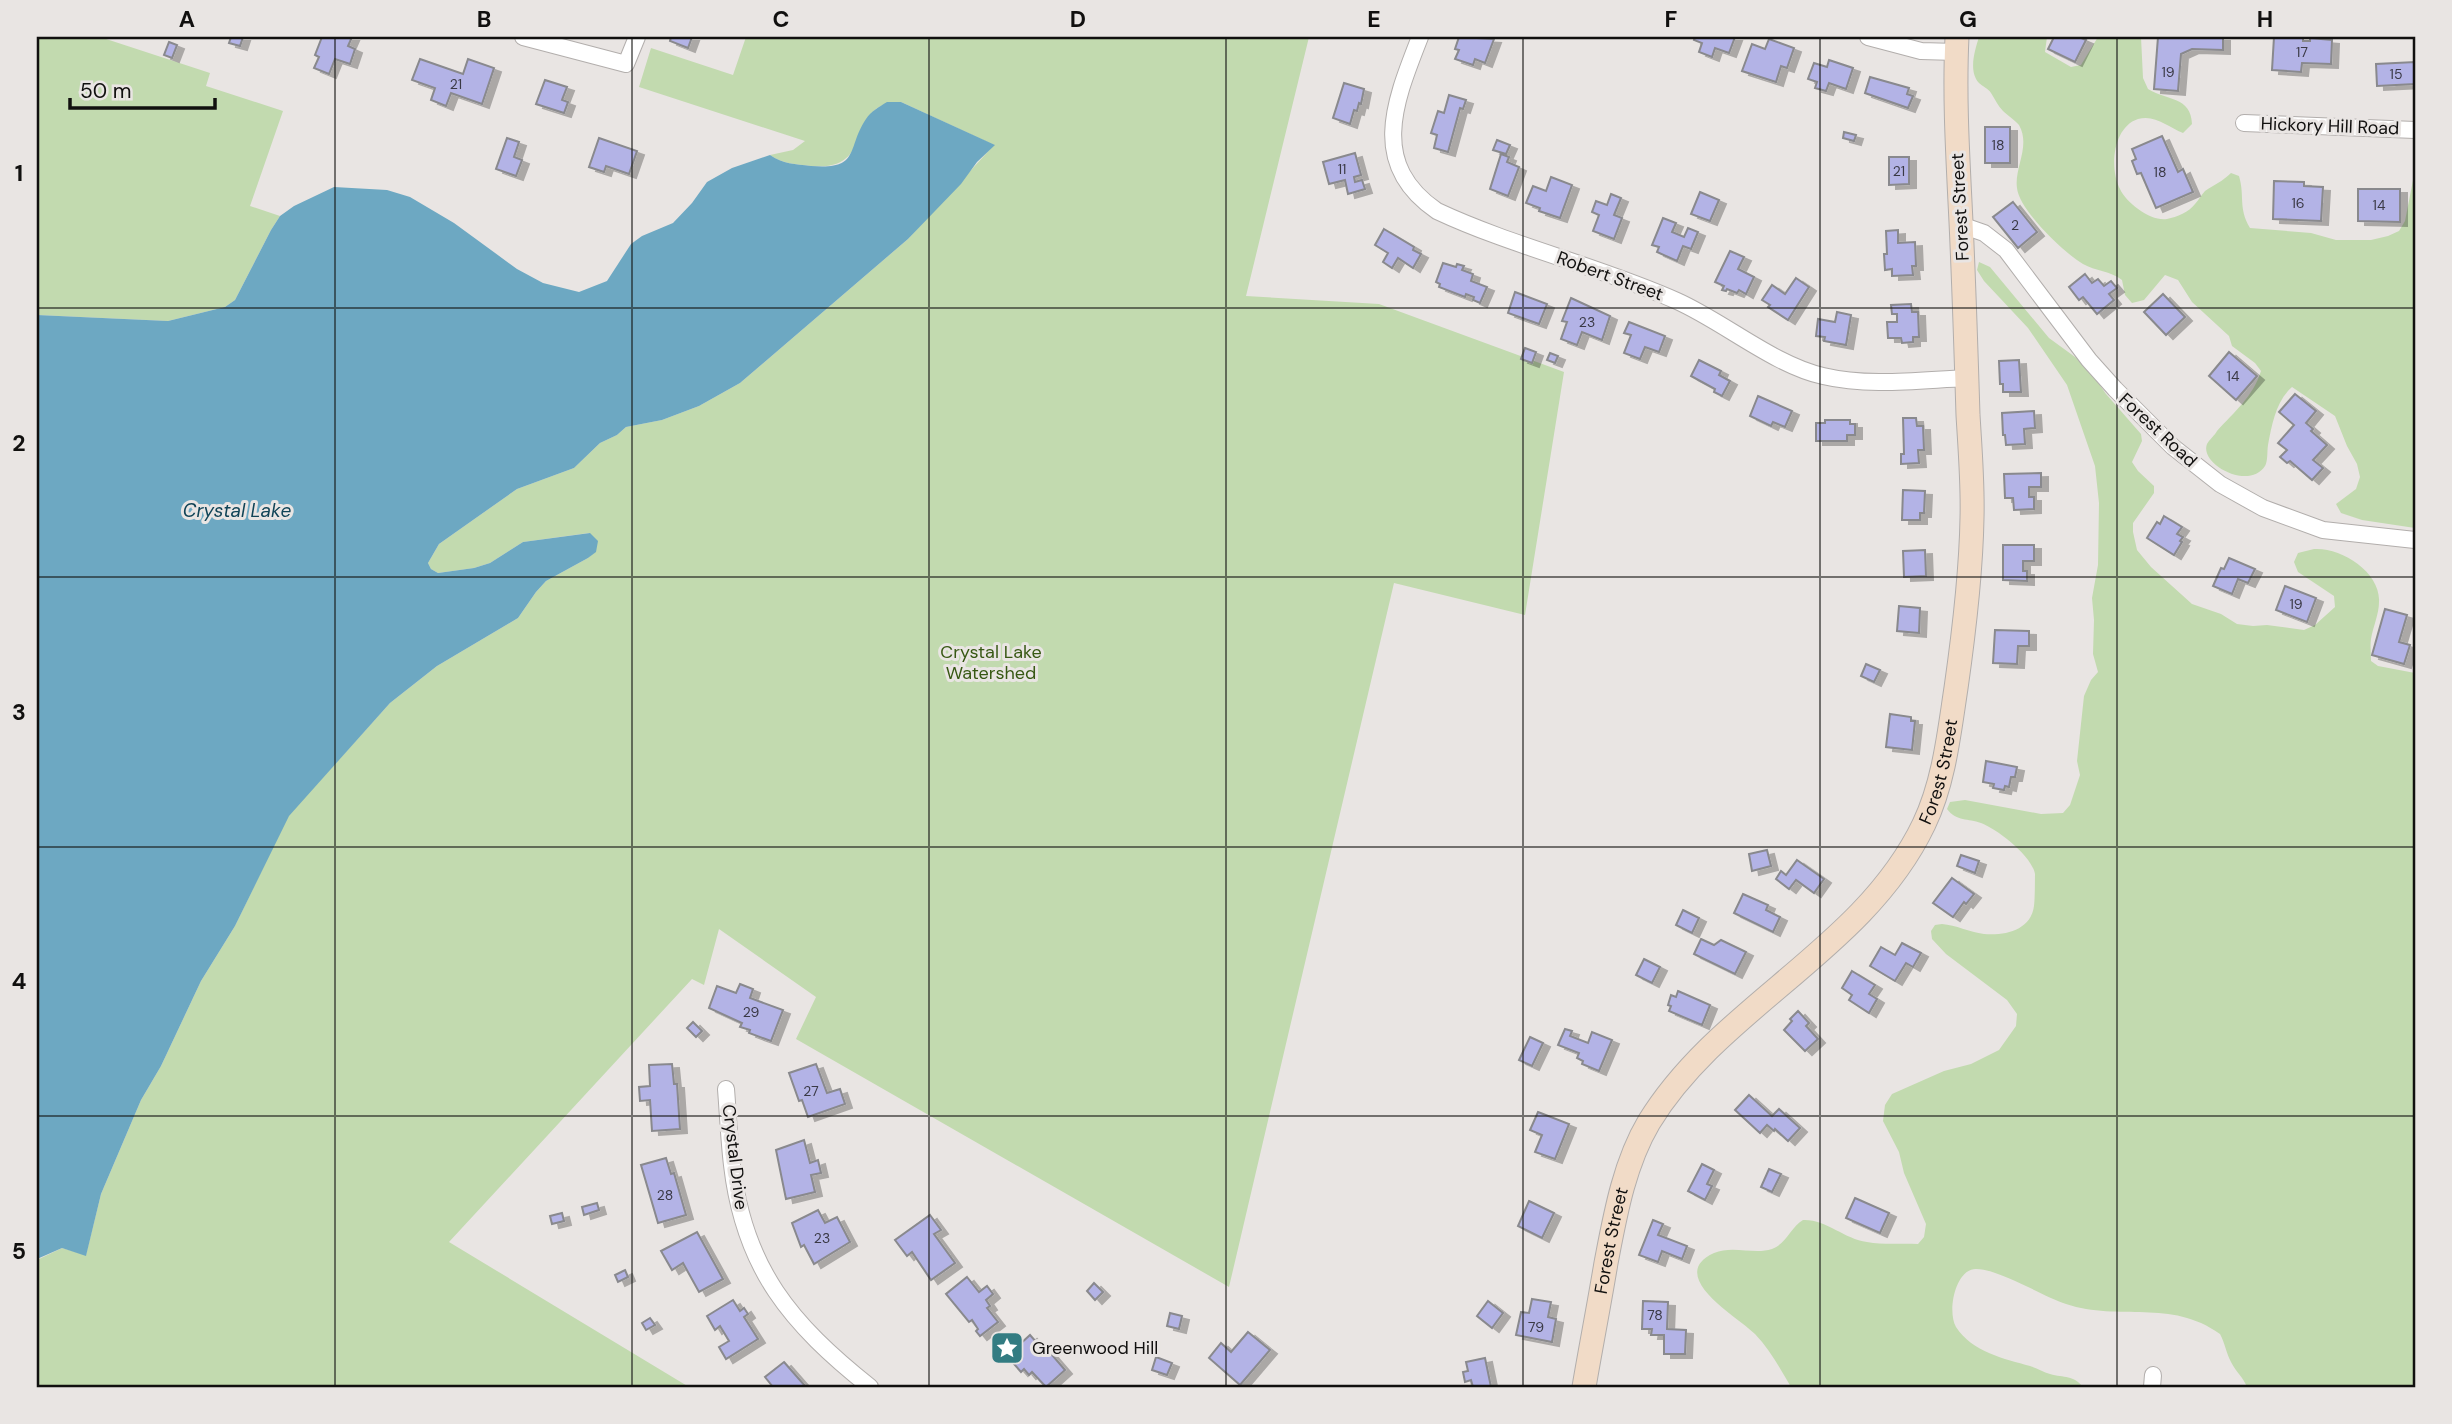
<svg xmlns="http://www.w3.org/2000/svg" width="2452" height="1424" font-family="'DM Sans',sans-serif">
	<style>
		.green { fill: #c2daaf }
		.water { fill: #6da8c2 }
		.building { fill: #b3b3e6; stroke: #89898d; stroke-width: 2; filter: url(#shadow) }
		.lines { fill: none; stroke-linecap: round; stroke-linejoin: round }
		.minor-casing { stroke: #b2aeac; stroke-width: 18 }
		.secondary-casing { stroke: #b2aeac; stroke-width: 25 }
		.minor { stroke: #fff; stroke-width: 16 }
		.secondary { stroke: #f1dbc7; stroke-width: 23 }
		.grid { fill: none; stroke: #11100f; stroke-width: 2; stroke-opacity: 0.55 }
		.labels { text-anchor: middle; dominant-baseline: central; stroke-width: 6; stroke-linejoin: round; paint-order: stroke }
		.number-label { font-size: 14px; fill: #3a3945 }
		.street-label { font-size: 18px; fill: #11100f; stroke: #e9e5e3 }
		.park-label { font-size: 18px; fill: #375813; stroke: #e9e5e3 }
		.poi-label { font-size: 18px; fill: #11100f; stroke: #e9e5e3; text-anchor: start }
		.water-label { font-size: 19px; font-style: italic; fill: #104457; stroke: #e9e5e3 }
		.neatline { fill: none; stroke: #11100f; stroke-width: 2.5 }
		.grid-label { font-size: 23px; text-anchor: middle; font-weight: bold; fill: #11100f }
	</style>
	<defs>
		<filter id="shadow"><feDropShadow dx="7" dy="4" stdDeviation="0" flood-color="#0004"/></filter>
	</defs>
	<rect width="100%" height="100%" fill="#e9e5e3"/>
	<g class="green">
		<path d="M37,37H100L210,73L206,86L283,111L250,206L280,216L271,230L235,300L225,307L168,321L37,315Z"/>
		<path d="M746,37H1309L1246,296L1379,304L1564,372L1525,615L1394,583L1229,1287L796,1039L816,997L719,929L704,985L692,979L449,1242L689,1387H37V1260L62,1248L86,1255L101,1194L141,1100L161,1066L201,981L235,926L288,816L390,703L437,666L518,618L536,592L546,581L588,558L596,551L589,533L523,542L490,563L474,568L438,573L431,569L428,563L439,544L517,489L574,468L600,443L617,435L626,427L662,420L699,406L740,383L908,239L994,145L901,102C841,103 880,172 811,166C795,164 783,164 770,155L793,150L805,141L639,87L651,48L733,75Z"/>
		<path d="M1979,37H2047L2045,52L2071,67L2081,65L2098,37H2141L2143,78L2148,89C2167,101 2191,96 2192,124L2183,133C2168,127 2155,114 2138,119C2113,127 2109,168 2120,189C2126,203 2152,222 2167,219C2177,217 2189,212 2195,204C2199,200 2201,195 2205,191C2214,185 2223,181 2231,173L2239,176C2245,196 2238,208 2250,228L2311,233L2336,240H2371L2388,236L2399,231L2405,221L2415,170V528L2362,520L2341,513L2336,504L2356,489L2360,477L2357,464L2347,446L2335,416L2292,387C2276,401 2272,424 2268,445C2267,451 2268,461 2265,466C2249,491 2199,464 2207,444C2209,440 2215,435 2217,431C2234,412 2253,397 2261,371L2255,363L2232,346L2229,336L2192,302L2178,280L2165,275L2144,300L2132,303L2125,295L2122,280C2111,271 2095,271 2083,264C2064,253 2019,210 2017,188C2014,168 2031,146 2019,125C2015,120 2008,116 2003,111C1998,106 1995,99 1991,93C1988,88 1983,87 1979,83C1968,71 1975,50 1979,37Z"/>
		<path d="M1979,262L1990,267L2049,338L2086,365L2106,394L2141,434L2142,441L2132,462L2138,471L2154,486V493L2133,523V532L2137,550L2151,567L2192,604L2221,614L2237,624L2253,626L2267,625L2304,630L2315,625L2335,607L2334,596L2298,572L2294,562L2298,553C2303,552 2309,550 2314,549C2341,547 2381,572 2379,602C2379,614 2373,627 2371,639C2370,646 2371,654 2371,661L2378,666L2415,673V1387H2247C2243,1377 2236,1372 2231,1362C2226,1353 2225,1343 2220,1334C2170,1298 2120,1322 2066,1304C2042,1296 1999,1269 1976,1269C1955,1269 1947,1312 1956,1327C1972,1352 2005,1359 2030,1366C2037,1368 2043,1372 2050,1374C2064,1378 2074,1375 2083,1387H1791C1780,1368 1770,1350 1755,1334C1740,1318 1664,1276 1714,1253C1733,1245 1754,1255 1772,1249C1786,1244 1791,1227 1803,1220C1826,1219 1844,1239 1867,1242C1883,1245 1901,1243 1918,1244L1924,1237L1926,1224L1904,1173L1899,1152L1883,1121L1885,1105L1892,1094L1944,1071L1971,1064L1999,1050L2016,1026L2017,1014L2007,1000L1946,954L1932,939L1931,931L1935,925L1942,924C1956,925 1969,932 1984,934C2005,936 2031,930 2034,906C2035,903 2035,876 2035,874C2032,856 1997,829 1981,823C1968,818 1957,822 1947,809L1950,802L1965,800L2041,814L2063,813L2070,805L2080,775L2077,761L2084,696L2091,680L2098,672L2093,654L2094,620L2092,598L2098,565L2099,503L2095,466L2067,385L2028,328L1984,281L1977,270Z"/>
	</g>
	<path class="water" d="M887,102H901L995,145L977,162L961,184L908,239L740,383L699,406L662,420L626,427L617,435L600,443L574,468L517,489L439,544L428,563L431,569L438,573L474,568L490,563L523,542L590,533L598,541L596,552L588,558L546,581L536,592L518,618L437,666L390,703L289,816L235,926L201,981L161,1066L141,1100L101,1194L86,1256L62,1248L37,1259V315L168,321L225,307L235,300L271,230L280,216L294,206L334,187L387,190L410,197L454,223L517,269L543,283L579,292L607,281L631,244L642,236L673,223L692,203L707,182L732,168L770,155C783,164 795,164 811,166C861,170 846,149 866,119C871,111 879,107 887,102Z"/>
	<g class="building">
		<path d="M231,37H243L240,46L229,43Z"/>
		<path d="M322,37H352L348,46L355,49L350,64L335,59L329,74L314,68L319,57L315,55Z"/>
		<path d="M671,37H692L688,48L670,41Z"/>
		<path d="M1459,37L1494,39L1485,63L1475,59L1473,65L1455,59L1459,50L1455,49Z"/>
		<path d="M1695,37H1735L1729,53L1715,48L1712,57L1699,52L1702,43L1694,40Z"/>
		<path d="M2054,37H2079L2086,40L2075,62L2048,49Z"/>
		<path d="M2158,37H2223V50L2192,49L2181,54L2178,91L2154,89Z"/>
		<path d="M2274,37H2303V41H2310V38L2332,40L2331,64L2302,63L2301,72L2272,70Z"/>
		<path d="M1769,39L1794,48L1787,68L1781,66L1776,82L1742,71L1752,44L1765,49Z"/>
		<path d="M169,42L177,45L172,58L164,55Z"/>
		<path d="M420,59L463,74L468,59L494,68L482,104L451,93L446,106L431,100L435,88L412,80Z"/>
		<path d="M1829,60L1853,68L1846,89L1829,83L1826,91L1815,88L1817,82L1808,79L1814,63L1827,67Z"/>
		<path d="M2415,62V84L2377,86L2376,64Z"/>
		<path d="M1870,77L1909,88L1907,94L1913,96L1908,108L1865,93Z"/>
		<path d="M545,80L567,87L562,100L568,102L564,113L536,104Z"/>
		<path d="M1344,83L1364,89L1361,104L1359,103L1357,111L1354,110L1350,124L1333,118Z"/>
		<path d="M1449,95L1466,100L1463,109L1460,108L1448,152L1434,148L1437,135L1431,133L1438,111L1444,113Z"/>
		<rect x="1985" y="127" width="25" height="36"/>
		<path d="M1844,132L1856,135L1854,141L1843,138Z"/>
		<path d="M2162,136L2178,172L2183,169L2193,192L2156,208L2141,173L2137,174L2132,161L2136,159L2132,149Z"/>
		<path d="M507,138L519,142L514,157L522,160L516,176L496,169Z"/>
		<path d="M599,138L637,151L629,174L606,166L604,172L589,167Z"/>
		<path d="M1497,140L1510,145L1506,154L1493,150Z"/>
		<path d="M1355,153L1361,175L1354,177L1355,182L1362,180L1365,189L1348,194L1345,180L1329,184L1323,162Z"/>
		<path d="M1501,154L1509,157L1507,162L1519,167L1508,196L1490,189Z"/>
		<path d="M1889,157H1909V184L1889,185Z"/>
		<path d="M1551,177L1572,185L1560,218L1539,211L1540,208L1526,203L1533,186L1546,191Z"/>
		<path d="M2274,181L2304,182V186L2323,187L2321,221L2273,219Z"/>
		<path d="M2358,189H2400V222L2358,221Z"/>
		<path d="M1700,192L1719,200L1710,221L1691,214Z"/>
		<path d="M1611,194L1621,198L1614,215L1622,218L1614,239L1593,231L1599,215L1592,212L1596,201L1607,205Z"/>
		<path d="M2013,202L2037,232L2018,248L1993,217Z"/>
		<path d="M1663,218L1676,223L1672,232L1684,237L1688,228L1698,232L1691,249L1683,246L1677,261L1657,252L1659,247L1652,245Z"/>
		<path d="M1384,229L1414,247L1413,250L1421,254L1413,268L1398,258L1392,268L1383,262L1388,253L1375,245Z"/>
		<path d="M1898,230V243L1915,242L1916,266H1912L1913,275L1892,276V269L1885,270L1884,254H1887L1886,231Z"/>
		<path d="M1730,251L1744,257L1738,269L1754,277L1746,294L1739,290L1737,293L1727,289L1726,291L1722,290L1724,286L1715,282Z"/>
		<path d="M1443,263L1456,267L1457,264L1464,266L1462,270L1473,274L1471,281L1487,287L1480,303L1473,300L1474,297L1466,294L1465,297L1439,287L1440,284L1436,282Z"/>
		<path d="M2085,274L2092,283L2098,279L2104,286L2111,281L2117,288L2109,294L2114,300L2097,314L2083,297L2079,300L2069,287Z"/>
		<path d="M1796,278L1809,287L1788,320L1768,307L1770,305L1762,300L1772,285L1785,294Z"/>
		<path d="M1515,292L1547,304L1539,324L1508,313Z"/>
		<path d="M2163,294L2185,317L2166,335L2144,312Z"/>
		<path d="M1571,298L1610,316L1602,340L1582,332L1577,345L1561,339L1567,322L1562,321Z"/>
		<path d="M1911,304L1912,312H1918L1919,337H1913V342L1902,343L1901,338H1888L1887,322H1897V314H1892L1891,305Z"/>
		<path d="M1837,312L1851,315L1846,345L1824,341L1825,337L1816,336L1818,319L1835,322Z"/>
		<path d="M1629,322L1665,336L1659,352L1645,347L1640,359L1624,353L1631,335L1624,333Z"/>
		<path d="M1525,348L1536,352L1532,363L1521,359Z"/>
		<path d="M2229,352L2257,376L2236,400L2209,376Z"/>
		<path d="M1550,353L1558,356L1555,363L1547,360Z"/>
		<path d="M1699,360L1721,371L1719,375L1730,381L1722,396L1714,392L1715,389L1691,376Z"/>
		<path d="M2019,360L2021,392H2003V384H2000L1999,361Z"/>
		<path d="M2295,394L2316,411L2306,423L2313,429L2311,431L2327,445L2313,460L2323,468L2312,480L2290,461L2287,463L2280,457L2287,450L2278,443L2294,425L2279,412Z"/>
		<path d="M1758,396L1792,411L1785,427L1773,422L1771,426L1750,416Z"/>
		<path d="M2034,411L2035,428L2024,429L2025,444L2006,445L2005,435H2003L2002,413Z"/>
		<path d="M1903,418H1916L1917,426H1923L1924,450H1918L1919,463L1901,464V454H1904Z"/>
		<path d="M1825,420H1850V424H1855V435H1847V441H1816V423H1825Z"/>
		<path d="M2041,473V487H2029V497H2034V509L2014,510L2013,498H2005L2004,474Z"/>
		<path d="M1903,490L1925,491L1924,513H1920V520H1902Z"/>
		<path d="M2164,516L2182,527L2177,534L2183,537L2180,541L2182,542L2174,555L2147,538L2157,522L2160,524Z"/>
		<path d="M2003,545H2034V561H2023V571H2027V581L2003,580Z"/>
		<path d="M1925,550L1926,576L1904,577L1903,551Z"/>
		<path d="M2229,558L2255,569L2248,583L2238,579L2232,594L2213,586L2221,568L2224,569Z"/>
		<path d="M2285,586L2316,598L2307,622L2276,610Z"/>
		<path d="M1899,606L1920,608L1919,633L1897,631Z"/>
		<path d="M2385,609L2407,615L2399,642L2410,645L2404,664L2372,655Z"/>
		<path d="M1995,630L2029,631V646H2018L2017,664L1993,663Z"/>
		<path d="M1866,664L1880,670L1874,682L1861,676Z"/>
		<path d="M1890,714L1911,717V721H1915L1912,750L1886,747Z"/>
		<path d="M1986,761L2017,767L2015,777H2011L2009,787L2005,786L2004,790L1993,788L1994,784L1983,782Z"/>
		<path d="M1767,850L1771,866L1752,871L1749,854Z"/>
		<path d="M1961,855L1979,861L1975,873L1957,866Z"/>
		<path d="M1797,860L1824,879L1814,893L1796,880L1789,889L1776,879L1781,871L1786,875Z"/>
		<path d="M1952,878L1974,894L1966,904L1964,902L1953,917L1933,903Z"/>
		<path d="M1743,894L1768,905L1766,910L1780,917L1773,932L1734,913Z"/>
		<path d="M1683,910L1699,918L1692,933L1676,925Z"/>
		<path d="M1701,939L1714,945L1721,940L1746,952L1735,974L1694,954Z"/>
		<path d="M1902,943L1921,953L1913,967L1906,963L1895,981L1870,966L1881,947L1895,955Z"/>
		<path d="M1644,959L1660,967L1652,983L1636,975Z"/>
		<path d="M1852,971L1875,985L1869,994L1877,999L1869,1013L1849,1000L1852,995L1842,988Z"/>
		<path d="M740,984L753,989L750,998L783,1010L771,1041L749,1033L750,1030L740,1027L742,1023L709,1008L717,986L736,993Z"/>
		<path d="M1678,991L1710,1005L1702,1025L1669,1011L1671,1006L1668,1005L1671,995L1676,997Z"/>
		<path d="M1798,1011L1809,1023L1806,1026L1818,1039L1805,1051L1784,1030L1792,1021L1790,1019Z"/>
		<path d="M693,1022L702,1031L696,1037L687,1028Z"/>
		<path d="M1565,1029L1572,1031L1570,1036L1588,1043L1592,1032L1612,1040L1599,1071L1582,1064L1583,1061L1577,1058L1579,1053L1558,1045Z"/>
		<path d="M1530,1037L1543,1043L1532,1066L1519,1060Z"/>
		<path d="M672,1064L674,1084H677L680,1129L652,1131L650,1100L640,1101L639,1087L650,1086L649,1065Z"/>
		<path d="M816,1064L827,1093L840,1089L845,1104L808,1117L802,1100L799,1101L789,1073Z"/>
		<path d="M1749,1095L1772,1116L1779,1109L1800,1128L1788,1141L1775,1129L1774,1131L1767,1125L1760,1133L1735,1110Z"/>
		<path d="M1538,1112L1569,1124L1555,1159L1535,1152L1542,1135L1530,1130Z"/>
		<path d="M804,1140L810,1163L818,1160L821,1173L811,1175L815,1192L786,1199L776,1150Z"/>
		<path d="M666,1158L671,1174L674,1173L686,1215L658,1223L641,1165Z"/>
		<path d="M1702,1164L1714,1170L1707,1184L1712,1186L1705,1200L1688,1191Z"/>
		<path d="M1769,1169L1781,1174L1772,1192L1761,1187Z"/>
		<path d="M1855,1198L1889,1213L1880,1233L1846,1218Z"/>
		<path d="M1529,1201L1554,1213L1542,1238L1518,1226Z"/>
		<path d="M597,1203L599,1210L584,1215L582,1207Z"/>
		<path d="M818,1210L825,1223L837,1217L850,1242L814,1264L804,1245L801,1247L792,1223Z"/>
		<path d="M562,1213L564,1221L552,1224L550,1216Z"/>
		<path d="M930,1215L941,1230L934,1234L955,1263L931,1280L912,1252L907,1256L895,1240Z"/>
		<path d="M1653,1220L1663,1224L1658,1235L1687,1246L1682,1259L1662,1251L1658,1262L1639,1255Z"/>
		<path d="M697,1232L723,1279L699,1292L683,1263L672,1270L661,1251Z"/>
		<path d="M625,1270L628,1277L618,1282L615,1275Z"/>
		<path d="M967,1277L979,1292L987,1286L993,1294L986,1300L990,1306L987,1308L998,1322L980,1336L976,1331L978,1329L972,1320L969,1322L946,1294Z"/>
		<path d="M1094,1283L1103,1292L1095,1300L1087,1291Z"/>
		<path d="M1532,1299L1551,1302L1548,1317L1556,1319L1552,1342L1516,1335L1521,1312L1529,1313Z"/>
		<path d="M733,1300L740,1311L744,1308L748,1314L744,1317L758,1339L726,1359L719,1347L729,1341L720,1326L715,1330L707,1316Z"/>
		<path d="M1488,1301L1503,1313L1492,1328L1477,1316Z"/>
		<path d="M1643,1301L1668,1302L1667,1329L1686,1330L1685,1354H1664V1335H1651L1652,1329H1642Z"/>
		<path d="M1170,1313L1182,1316L1179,1329L1167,1326Z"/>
		<path d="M650,1318L655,1325L646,1330L642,1323Z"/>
		<path d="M1248,1332L1270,1350L1240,1385L1209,1358L1221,1343L1231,1352Z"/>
		<path d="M1030,1335L1044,1351L1047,1349L1065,1370L1046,1387L1032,1372L1029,1375L1024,1369L1021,1372L1007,1356Z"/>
		<path d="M1156,1357L1172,1363L1167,1375L1152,1370Z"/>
		<path d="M1485,1358L1491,1387H1473L1471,1380L1465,1382L1463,1372L1468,1371L1466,1362Z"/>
		<path d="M784,1362L806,1387H773L765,1377Z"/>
	</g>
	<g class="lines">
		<defs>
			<g id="minor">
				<path d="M523,37L626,64L637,37"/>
				<path d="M1420,37C1395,101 1368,164 1437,211C1514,247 1599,266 1677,301C1724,322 1774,365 1823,376C1869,387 1920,380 1967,378"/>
				<path d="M1868,37L1921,51L1956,52"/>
				<path d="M2244,123L2415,130"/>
				<path d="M1961,225L1984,233L2006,250L2089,360L2115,389L2173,447L2220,484L2263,508L2323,530L2415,540"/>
				<path d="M726,1089C728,1114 729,1140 732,1165C744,1269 791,1324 870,1387"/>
				<path d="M2152,1387L2153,1375"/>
			</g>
			<g id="secondary">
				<path id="s1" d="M1584,1387C1591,1346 1599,1305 1606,1263C1615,1216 1624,1164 1649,1122C1720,1006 1864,950 1924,824C1944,782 1949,734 1956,688C1964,632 1971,575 1972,518C1973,484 1970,449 1968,415C1966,350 1964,286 1961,222C1958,160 1954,98 1957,37"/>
			</g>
		</defs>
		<use href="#minor" class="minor-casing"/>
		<use href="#secondary" class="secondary-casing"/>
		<use href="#minor" class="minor"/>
		<use href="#secondary" class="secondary"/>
	</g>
	<path class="grid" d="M335,37V1387M632,37V1387M929,37V1387M1226,37V1387M1523,37V1387M1820,37V1387M2117,37V1387M37,308H2415M37,577H2415M37,847H2415M37,1116H2415"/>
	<defs>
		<symbol id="sight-square" viewBox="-11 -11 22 22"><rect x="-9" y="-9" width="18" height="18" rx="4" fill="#337c82" stroke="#e9e5e3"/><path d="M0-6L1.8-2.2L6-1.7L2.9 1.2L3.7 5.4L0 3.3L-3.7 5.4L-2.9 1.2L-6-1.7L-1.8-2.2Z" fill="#fff"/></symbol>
	</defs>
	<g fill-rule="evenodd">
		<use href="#sight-square" x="988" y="1329" width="38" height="38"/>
	</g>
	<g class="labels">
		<g class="number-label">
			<text x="2302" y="52">17</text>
			<text x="2168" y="72">19</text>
			<text x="2396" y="74">15</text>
			<text x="456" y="84">21</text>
			<text x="1998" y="145">18</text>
			<text x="1342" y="169">11</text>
			<text x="1899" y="171">21</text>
			<text x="2160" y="172">18</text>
			<text x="2298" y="203">16</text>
			<text x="2379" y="205">14</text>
			<text x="2015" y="225">2</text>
			<text x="1587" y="322">23</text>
			<text x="2233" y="376">14</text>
			<text x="2296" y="604">19</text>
			<text x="751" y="1012">29</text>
			<text x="811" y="1091">27</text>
			<text x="665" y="1195">28</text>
			<text x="822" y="1238">23</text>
			<text x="1655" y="1315">78</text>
			<text x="1536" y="1327">79</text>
		</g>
		<g class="street-label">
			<text transform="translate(2330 126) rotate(2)">Hickory Hill Road</text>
			<text transform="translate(1960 207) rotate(-93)">Forest Street</text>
			<text transform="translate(1610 276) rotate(20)">Robert Street</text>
			<text transform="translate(2158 430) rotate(43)">Forest Road</text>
			<text stroke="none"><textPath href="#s1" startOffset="737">Forest Street</textPath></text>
			<text transform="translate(735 1157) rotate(83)">Crystal Drive</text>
			<text stroke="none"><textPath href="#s1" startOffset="149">Forest Street</textPath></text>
		</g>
		<g class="park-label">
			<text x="991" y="652">Crystal Lake<tspan x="991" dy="21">Watershed</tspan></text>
		</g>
		<g class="poi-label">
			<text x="1032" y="1348">Greenwood Hill</text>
		</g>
		<g class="water-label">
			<text x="237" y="510">Crystal Lake</text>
		</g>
	</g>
	<rect width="2452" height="1424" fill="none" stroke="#e9e5e3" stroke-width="77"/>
	<path d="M70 98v10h145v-10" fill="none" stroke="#11100f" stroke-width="3.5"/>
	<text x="80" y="98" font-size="21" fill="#11100f" stroke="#e9e5e3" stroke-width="5" paint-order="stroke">50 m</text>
	<rect x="38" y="38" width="2376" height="1348" class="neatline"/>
	<g class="grid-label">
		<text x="187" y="27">A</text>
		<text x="484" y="27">B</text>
		<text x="781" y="27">C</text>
		<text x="1078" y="27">D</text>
		<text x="1374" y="27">E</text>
		<text x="1671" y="27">F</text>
		<text x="1968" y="27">G</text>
		<text x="2265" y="27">H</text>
		<text x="19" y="181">1</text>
		<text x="19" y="451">2</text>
		<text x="19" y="720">3</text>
		<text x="19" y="989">4</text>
		<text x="19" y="1259">5</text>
	</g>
</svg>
